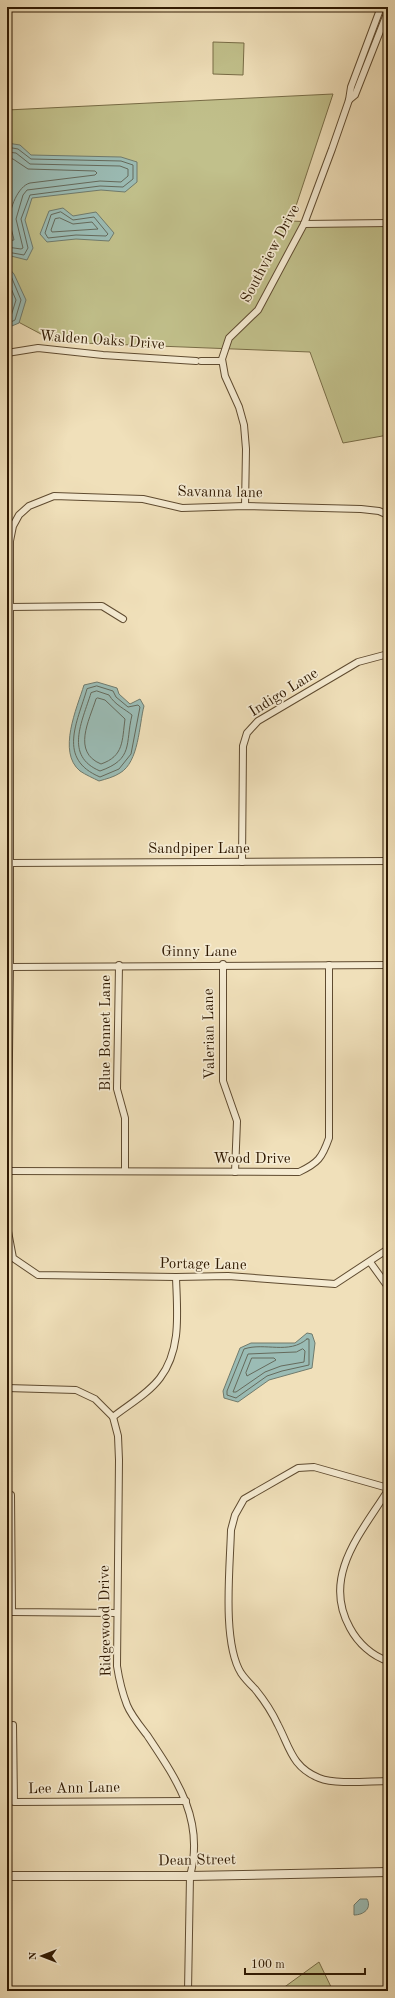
<svg xmlns="http://www.w3.org/2000/svg" width="395" height="1998" font-family="'Old Standard TT',serif">
	<style>
		.green { fill: #c1c08b; stroke: #786c46 }
		.water { fill: #9bbcb5; stroke: #707b6d }
		.lines { fill: none; stroke-linecap: round; stroke-linejoin: round }
		.shore { stroke: #656a5c; stroke-width: 1 }
		.minor-casing { stroke: #5f4b30; stroke-width: 8 }
		.tertiary-casing { stroke: #5f4b30; stroke-width: 10 }
		.minor { stroke: #f5ebd2; stroke-width: 6 }
		.tertiary { stroke: #f5ebd2; stroke-width: 8 }
		.labels { text-anchor: middle; dominant-baseline: central; stroke-width: 3.5; stroke-linejoin: round; paint-order: stroke }
		.street-label { font-size: 15px; fill: #2f1902; stroke: #f5ebd2 }
	</style>
	<rect width="100%" height="100%" fill="#f0e0ba"/>
	<filter id="stains"><feTurbulence type="fractalNoise" baseFrequency=".005" numOctaves="4"/><feColorMatrix values="0 0 0 0 .2 0 0 0 0 .09 0 0 0 0 .02 0 0 0 .5 -.17"/></filter>
	<radialGradient id="worn" r=".72"><stop offset=".6" stop-color="#630" stop-opacity="0"/><stop offset="1" stop-color="#630" stop-opacity=".3"/></radialGradient>
	<g class="green">
		<path d="M213,42L244,43L243,75L213,74Z"/>
		<path d="M333,94L291,221L388,225V435L343,443L310,352L56,342L7,316V110Z"/>
		<path d="M319,1962L333,1991H279Z"/>
	</g>
	<g class="water">
		<path d="M7,143L20,145L31,155L121,157L137,162V182L125,192L101,190L32,198L25,220L33,248L27,260L7,255Z"/>
		<path d="M63,208L73,216L96,212L114,233L109,241L76,239L47,242L40,234L49,211Z"/>
		<path d="M7,266L14,274L26,300L19,323L7,328Z"/>
		<path d="M97,682L117,688L119,694L130,704L140,699L144,706C139,725 139,762 120,773C114,777 106,779 99,781C93,778 86,775 80,771C57,752 77,708 84,685Z"/>
		<path d="M307,1333L312,1334L315,1343L312,1368L269,1380L238,1402L224,1398L223,1391L240,1348L251,1343H295Z"/>
		<path d="M360,1899H367C372,1908 364,1915 354,1915V1905Z"/>
	</g>
	<g class="lines">
		<g class="shore">
			<path d="M7,147L18,149L31,159L121,161L133,165V179L123,187L100,186L30,195L21,219L28,248L24,255L7,252"/>
			<path d="M7,152L16,153L30,164L120,166L128,169V176L121,182L100,181L27,190L23,195L16,219L23,248L21,249L7,247"/>
			<path d="M7,158L13,159L28,169L95,171L97,173L95,175L30,183C18,186 9,209 10,221C10,227 13,234 14,240L7,241"/>
			<path d="M61,212L73,220L94,217L108,234L106,236L76,235L48,238L45,233L51,215Z"/>
			<path d="M60,218L73,224L92,222L98,229L52,232L51,230L55,219Z"/>
			<path d="M7,272L11,276L21,300L15,320L7,324"/>
			<path d="M7,279L16,300L11,316L7,318"/>
			<path d="M97,686L113,691L116,697L128,707L138,705L140,707L131,754L119,769L100,777C57,759 77,723 87,689Z"/>
			<path d="M97,691L109,695C115,705 125,709 132,715C125,744 134,759 100,771C64,756 82,722 91,693Z"/>
			<path d="M98,698L105,700L125,719C122,741 124,756 101,764C72,752 89,721 96,699Z"/>
			<path d="M307,1339H309V1365L282,1371L267,1376L236,1398L227,1395V1391L244,1349C265,1342 289,1355 307,1339Z"/>
			<path d="M303,1349L305,1351L304,1362L281,1366L265,1372L236,1392H233L248,1354L296,1352Z"/>
			<path d="M252,1358H274L276,1360L247,1376L246,1373Z"/>
		</g>
		<defs>
			<g id="minor">
				<path d="M349,100L355,95L388,11"/>
				<path d="M304,224L388,223"/>
				<path d="M7,353L38,348L103,355L196,361"/>
				<path d="M201,361H222"/>
				<path d="M245,506L246,449L244,425L239,407L225,376L222,359L229,338L258,310L304,224L332,149L349,100L351,87L381,7"/>
				<path d="M388,515L379,511L361,509L245,506L182,508L143,499L54,496L29,506L19,515L13,526L10,541V967L7,1226L13,1258L38,1275L176,1277L228,1276L335,1284L388,1249"/>
				<path d="M10,607L102,606L123,619"/>
				<path d="M242,862L243,746L247,733L258,721L358,662L388,654"/>
				<path d="M9,863L388,861"/>
				<path d="M223,964V1081L237,1121L235,1172"/>
				<path d="M119,965L117,1089L125,1118V1171"/>
				<path d="M10,967L388,965"/>
				<path d="M8,1171L299,1172C318,1163 322,1158 329,1138V965"/>
				<path d="M370,1262L388,1287"/>
				<path d="M7,1388L76,1390L95,1399L113,1417L118,1436L119,1460L117,1666C119,1679 122,1692 127,1705C131,1715 140,1726 147,1735C177,1780 205,1820 190,1876L188,1991"/>
				<path d="M113,1417C128,1405 148,1394 160,1378C182,1349 177,1311 176,1277"/>
				<path d="M388,1488L314,1467L298,1468L244,1499L235,1515L231,1530C230,1568 222,1642 241,1673C245,1679 250,1684 255,1689C264,1700 272,1712 278,1725C290,1748 292,1767 319,1778C336,1785 369,1781 388,1781"/>
				<path d="M388,1490C362,1532 321,1576 350,1628C358,1643 372,1656 388,1661"/>
				<path d="M11,1495L12,1612L117,1613"/>
				<path d="M13,1725L14,1802L186,1801"/>
			</g>
			<path id="tertiary" d="M7,1876H190L388,1872"/>
		</defs>
		<use href="#minor" class="minor-casing"/>
		<use href="#tertiary" class="tertiary-casing"/>
		<use href="#minor" class="minor"/>
		<use href="#tertiary" class="tertiary"/>
	</g>
	<g class="labels">
		<g class="street-label">
			<text transform="translate(271 254) rotate(-62)">Southview Drive</text>
			<text transform="translate(102 341) rotate(4)">Walden Oaks Drive</text>
			<text transform="translate(220 493) rotate(1)">Savanna lane</text>
			<text transform="translate(284 693) rotate(-32)">Indigo Lane</text>
			<text x="199" y="849">Sandpiper Lane</text>
			<text x="199" y="952">Ginny Lane</text>
			<text transform="translate(106 1033) rotate(-90)">Blue Bonnet Lane</text>
			<text transform="translate(210 1034) rotate(-91)">Valerian Lane</text>
			<text x="252" y="1159">Wood Drive</text>
			<text transform="translate(203 1265) rotate(1)">Portage Lane</text>
			<text transform="translate(106 1621) rotate(-91)">Ridgewood Drive</text>
			<text transform="translate(74 1789) rotate(-1)">Lee Ann Lane</text>
			<text transform="translate(197 1861) rotate(-1)">Dean Street</text>
		</g>
	</g>
	<rect width="395" height="1998" fill="none" stroke="#f0e0ba" stroke-width="24"/>
	<rect x="8" y="8" width="379" height="1982" fill="none" stroke="#2f1902" stroke-width="2"/>
	<rect x="12" y="12" width="371" height="1974" fill="none" stroke="#2f1902"/>
	<g transform="translate(42 1956) rotate(270)" stroke="#f5ebd2" stroke-width="3" paint-order="stroke">
	<path d="M0-3L7 15L0 10L-7 15Z" fill="#2f1902"/>
	<text y="-6" font-size="11" font-weight="bold" text-anchor="middle" fill="#2f1902">N</text>
	</g>
	<path d="M245 1968v6h120v-6" fill="none" stroke="#2f1902" stroke-width="2"/>
	<text x="251" y="1968" font-size="12" fill="#2f1902" stroke="#f5ebd2" stroke-width="3" paint-order="stroke">100 m</text>
	<rect width="100%" height="100%" filter="url(#stains)"/>
	<rect width="100%" height="100%" fill="url(#worn)"/>
</svg>
